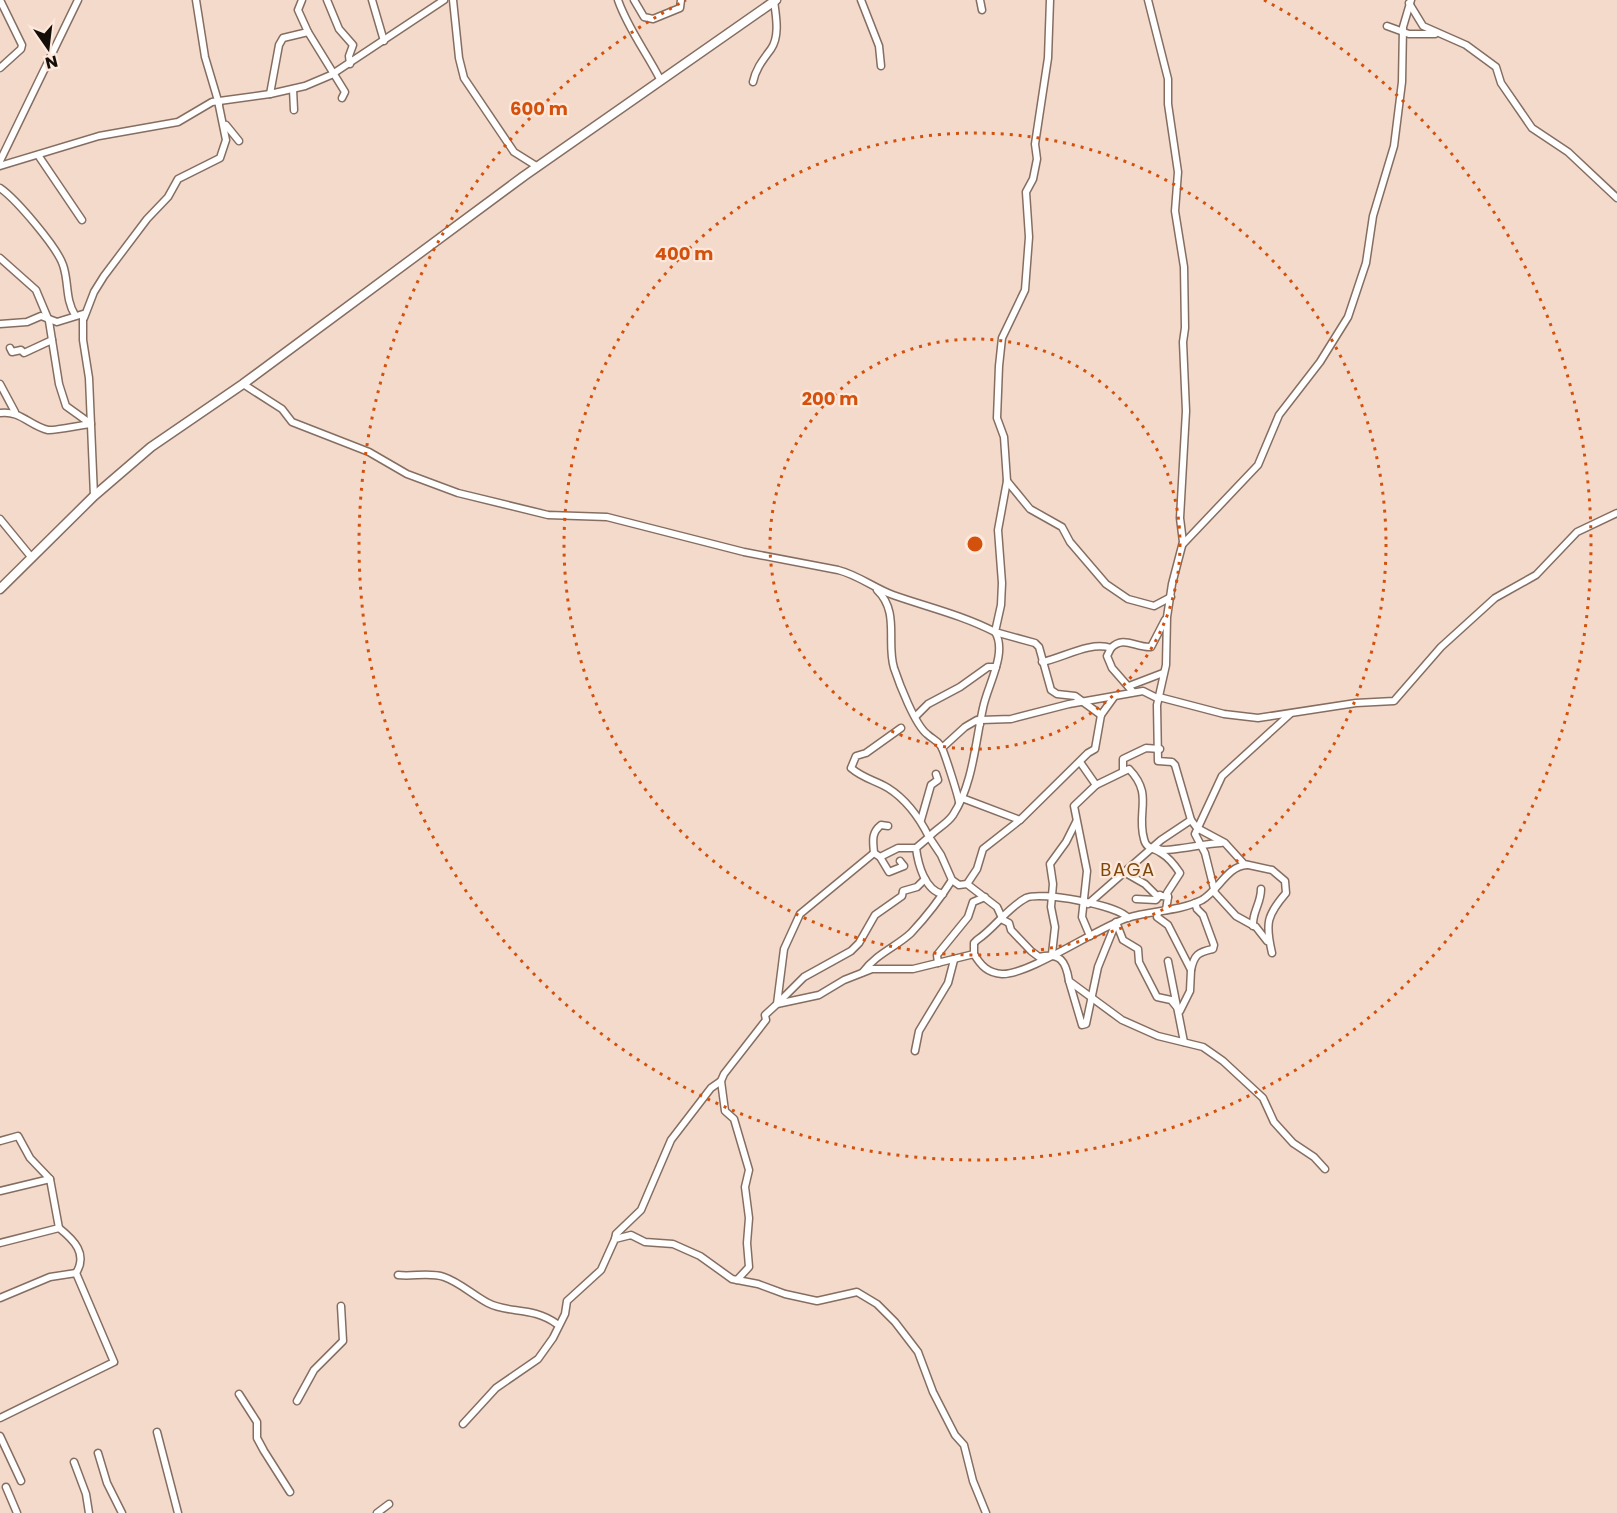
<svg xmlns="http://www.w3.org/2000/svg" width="1617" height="1513" font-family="Poppins,sans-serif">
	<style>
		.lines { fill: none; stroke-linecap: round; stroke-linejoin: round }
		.minor-casing { stroke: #856e61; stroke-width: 9 }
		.tertiary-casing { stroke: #856e61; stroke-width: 11 }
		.minor { stroke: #fff; stroke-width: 6 }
		.tertiary { stroke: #fff; stroke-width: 8 }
		.ring { fill: none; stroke: #d3510c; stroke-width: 3; stroke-dasharray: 3 6 }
		.labels { text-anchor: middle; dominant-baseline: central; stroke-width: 4.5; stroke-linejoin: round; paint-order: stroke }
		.quarter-label { font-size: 18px; letter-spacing: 1.5px; fill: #7e480b; stroke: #fde8dc }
		.centre { fill: #d3510c; stroke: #fde8dc; stroke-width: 3 }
		.ring-label { font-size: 18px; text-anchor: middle; font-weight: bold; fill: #d3510c; stroke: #fde8dc; stroke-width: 4.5; stroke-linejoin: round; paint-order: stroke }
	</style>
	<rect width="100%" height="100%" fill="#f4dacb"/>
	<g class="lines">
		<defs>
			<g id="minor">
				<path d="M196,0L205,57L219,104"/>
				<path d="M302,0L298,10L308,32L283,38L279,45L270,94L305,86L331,75L444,0"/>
				<path d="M327,0L339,29L353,45L349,56L350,64"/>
				<path d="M372,0L384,41"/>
				<path d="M453,0L459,58L464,78L514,152L538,167"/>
				<path d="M618,0C628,29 647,53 661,81"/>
				<path d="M634,0L644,17L653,19L680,8L681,0"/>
				<path d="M861,0L879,46L881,66"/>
				<path d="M980,0L982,10"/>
				<path d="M1050,0L1048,58L1035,144L1037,159L1033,179L1026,192L1029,237L1025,290L1002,338L999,366L997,418L1004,437L1007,481L998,530L1002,583L1001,605L995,632L1035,643L1039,647L1051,690L1057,694L1075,696L1101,715"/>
				<path d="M1148,0L1168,79V104L1178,172L1175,211L1184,267L1185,328L1183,342L1186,411L1180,518L1183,542L1172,584L1167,617L1166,665L1157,705L1158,761L1172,762L1175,765L1191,820L1197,828L1225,843L1244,864L1272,870L1285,881L1286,893C1267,915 1265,923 1272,953"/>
				<path d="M1409,3L1423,26L1466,45L1496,67L1501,83L1532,128L1568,152L1617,198"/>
				<path d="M1387,26L1409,34H1435"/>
				<path d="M308,32L345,92L342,98"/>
				<path d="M0,68L21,49L22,45L0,0"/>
				<path d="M753,82C756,68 763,60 771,49C780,36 776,16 774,1"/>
				<path d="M293,89L294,110"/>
				<path d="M226,125L239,141"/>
				<path d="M38,155L82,220"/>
				<path d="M0,161L78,0"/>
				<path d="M0,166L99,136L178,122L212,102L270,94"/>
				<path d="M0,188C16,199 57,247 63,265C69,282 65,299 75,315"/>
				<path d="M0,258L36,290L49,321L59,384L66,406L91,424C81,425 54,431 48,430C30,426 20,410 0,413"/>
				<path d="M84,318L94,292L104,276L147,219L168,197L178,179L220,158L226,140L218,101"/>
				<path d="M0,324L27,322L41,316L57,322L83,314V340L89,378L94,496"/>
				<path d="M10,348L12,352L21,350L24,353L52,340"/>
				<path d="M0,384L15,412"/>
				<path d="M243,384L282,409L292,422L369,452L407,474L458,493L548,515L607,517L744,552L838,570C858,575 874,588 893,595C927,607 962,615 995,632C1008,653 987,686 983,708C975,744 973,784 953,815C947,824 936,829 929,837L941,855L952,880L959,885L967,884L997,907L1003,920L1009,923L1011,930L1031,951L1039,957C1060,952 1066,961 1069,981L1122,1020L1158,1036L1203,1047L1223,1061L1263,1098L1274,1122L1293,1143L1314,1157L1325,1169"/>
				<path d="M1007,481L1030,509L1062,527L1070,542L1106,584L1128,599L1154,606L1171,597"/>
				<path d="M0,519L32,558"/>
				<path d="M1183,544L1258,465L1279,415L1320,362L1348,317L1366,263L1373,216L1394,146L1402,82L1403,27L1411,0"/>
				<path d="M877,590C900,612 886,642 894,668C899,683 915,725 927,734C932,739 936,739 941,746C944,751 958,795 959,802"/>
				<path d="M1111,648L1107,656L1112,668L1133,692"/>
				<path d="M1042,662C1063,658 1090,641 1111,648C1124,635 1135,648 1151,647L1165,620"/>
				<path d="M1129,686L1163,673"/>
				<path d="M1159,697L1224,714L1258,718L1356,703L1394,701L1441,647L1495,598L1536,575L1577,532L1617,513"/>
				<path d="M916,716L928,704L960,687L988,667H996"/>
				<path d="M981,720L1011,719L1069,704L1143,691L1159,699"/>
				<path d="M901,728L866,753L856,756L851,768C864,779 875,780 888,788C907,800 919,817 929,837L916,848H898L880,857L874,853L800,914L784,949L777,1004L804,977L851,951L859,943L875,915L902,896L903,891L917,887L925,879"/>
				<path d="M942,748L965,727L977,720L980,724"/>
				<path d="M1080,762L1096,785L1074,806L1087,871L1082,917L1090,936"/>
				<path d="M1123,771V759L1146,748L1160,749"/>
				<path d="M1096,785L1129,769C1154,795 1136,811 1144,839C1146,849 1154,848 1161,853C1168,857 1176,867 1180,873L1167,893L1168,897"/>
				<path d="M962,798L1020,820"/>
				<path d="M921,820L931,785L938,780L936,774"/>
				<path d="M916,848C918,864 925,891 943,894"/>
				<path d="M1159,849C1165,853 1207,843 1221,843"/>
				<path d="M874,853C873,841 871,833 881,825L888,826"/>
				<path d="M880,857L889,872L904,866L900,861"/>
				<path d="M1124,872L1145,884L1156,895L1168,897L1166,910"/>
				<path d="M967,884L977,869L983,849L1020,820L1088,753L1095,749L1101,715L1114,697"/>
				<path d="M1136,899L1156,900L1160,895"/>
				<path d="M1088,904L1161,840L1191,820"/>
				<path d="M1116,922L1123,940L1138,949L1139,962L1157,997L1171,1000L1180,1011L1190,991L1191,970L1168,925L1157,917L1158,913"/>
				<path d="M1253,926C1252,912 1261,904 1261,889"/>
				<path d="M1267,941L1256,927L1236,916L1215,893L1205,853L1195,834L1222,776L1290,714"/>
				<path d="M974,954V943L977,940C995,928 1007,908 1026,898C1040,891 1118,905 1128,918"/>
				<path d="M1052,954L1055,927L1051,907L1053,884L1050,864L1066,842L1076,822"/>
				<path d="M1168,961L1184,1042"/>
				<path d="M938,963L937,955L968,917L973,902L985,897"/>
				<path d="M1191,970C1194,955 1198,952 1213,949L1214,945L1203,915L1197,909L1195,903"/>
				<path d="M863,972C876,954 896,947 911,933C926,917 940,899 952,880"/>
				<path d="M1069,981L1082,1025L1086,1024L1098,967L1115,925"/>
				<path d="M915,1051L919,1031L948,983L954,960"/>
				<path d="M0,1141L18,1136L30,1158L50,1179L59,1228L0,1243"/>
				<path d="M0,1191L50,1179"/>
				<path d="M59,1228C74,1240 88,1254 76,1273"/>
				<path d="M615,1239L616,1234L641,1210L671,1140L711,1088L721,1081"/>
				<path d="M398,1275C413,1277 429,1272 444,1277C459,1282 473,1295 488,1303C509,1314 532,1306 557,1324"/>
				<path d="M737,1280L749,1267L747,1243L749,1218L745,1187L749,1170L734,1119L725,1111L721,1081L724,1074L766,1020L765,1015L777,1004L819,995L844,980L872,969H913L974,954C981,966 988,973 1002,974C1029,975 1097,928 1127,918C1151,910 1178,912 1202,900C1219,890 1227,866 1247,865"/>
				<path d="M0,1298L50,1277L76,1273L114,1362L0,1418"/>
				<path d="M239,1394L257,1422V1438L264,1451L290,1492"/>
				<path d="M297,1401L314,1370L343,1341L341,1306"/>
				<path d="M463,1424L496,1388L538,1359L553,1338L565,1314L567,1301L601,1270L615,1239L631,1235L645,1242L673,1244L700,1256L732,1279L758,1284L785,1294L817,1301L857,1292L877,1304L895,1322L918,1352L933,1392L955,1435L964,1445L973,1481L986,1513"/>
				<path d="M157,1432L178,1513"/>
				<path d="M0,1436L21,1481"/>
				<path d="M98,1453L107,1483L122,1513"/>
				<path d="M74,1462L86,1494L89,1513"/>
				<path d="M6,1487L17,1513"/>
				<path d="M377,1513L389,1504"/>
			</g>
			<path id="tertiary" d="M0,589L94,496L151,447L243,384L524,176L776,0"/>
		</defs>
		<use href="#minor" class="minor-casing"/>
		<use href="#tertiary" class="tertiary-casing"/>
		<use href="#minor" class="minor"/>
		<use href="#tertiary" class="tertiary"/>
	</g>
	<g class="ring">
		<circle cx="975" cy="544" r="205"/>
		<circle cx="975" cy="544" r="411"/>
		<path d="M1264 0A616 616 0 1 1 686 0"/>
	</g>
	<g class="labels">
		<g class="quarter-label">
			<text x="1128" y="869">BAGA</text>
		</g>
	</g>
	<circle cx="975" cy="544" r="9" class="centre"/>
	<g class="ring-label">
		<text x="539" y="115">600 m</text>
		<text x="684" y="260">400 m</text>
		<text x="830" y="405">200 m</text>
	</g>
	<g transform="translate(48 48) rotate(166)" stroke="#fde8dc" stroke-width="4.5" paint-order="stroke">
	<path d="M0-4.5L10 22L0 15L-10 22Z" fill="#150d08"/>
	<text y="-9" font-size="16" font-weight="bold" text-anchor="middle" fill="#150d08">N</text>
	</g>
</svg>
